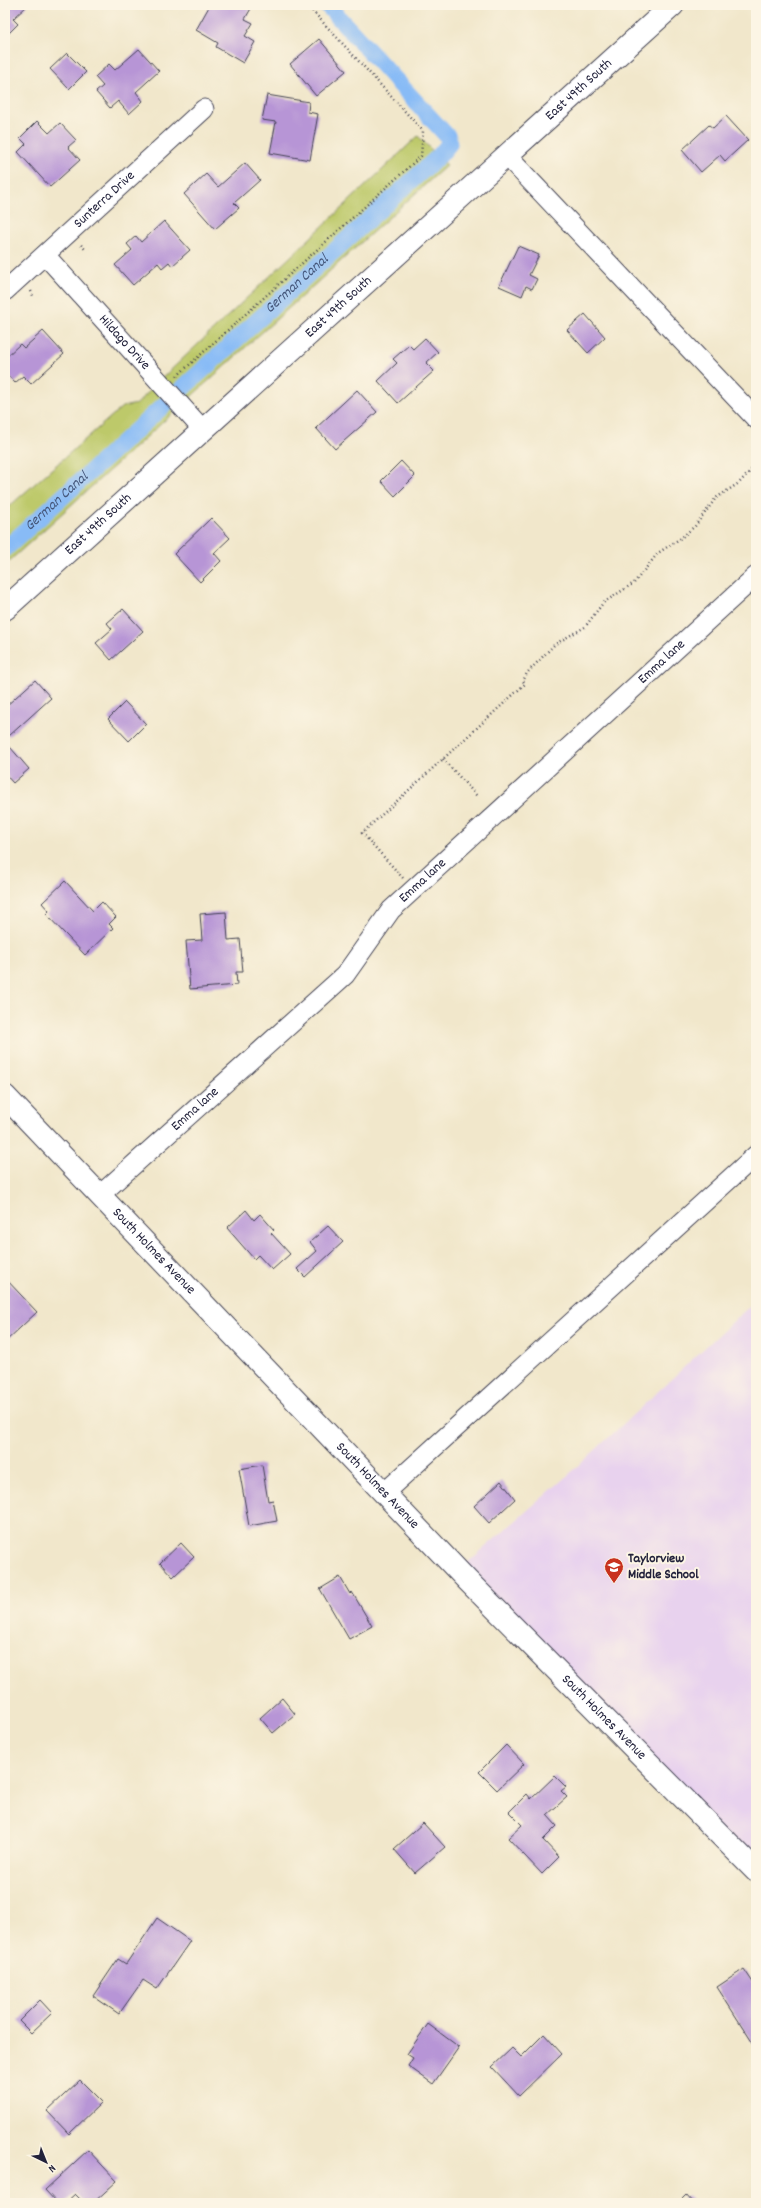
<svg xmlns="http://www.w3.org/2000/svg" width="761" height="2208" font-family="Dekko,sans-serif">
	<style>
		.built { fill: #e8d2ee }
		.green { fill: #bdc96b; stroke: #707653 }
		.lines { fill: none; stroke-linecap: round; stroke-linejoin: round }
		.canal { stroke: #88bbf6; stroke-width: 17 }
		.building { fill: #b795d6 }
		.minor-casing { stroke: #414051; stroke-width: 21 }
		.tertiary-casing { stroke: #414051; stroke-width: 24 }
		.path { stroke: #414051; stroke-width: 2.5; stroke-dasharray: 1 3; stroke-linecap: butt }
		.minor { stroke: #fff; stroke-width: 19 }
		.tertiary { stroke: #fff; stroke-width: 22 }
		.labels { text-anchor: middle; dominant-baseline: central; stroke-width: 4; stroke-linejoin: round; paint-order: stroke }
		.street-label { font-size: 14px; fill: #22223b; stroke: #fcf5e5 }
		.poi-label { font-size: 14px; font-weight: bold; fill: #22223b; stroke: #fcf5e5; text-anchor: start }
		.water-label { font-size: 15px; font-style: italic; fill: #46587c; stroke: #fcf5e5 }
	</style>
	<rect width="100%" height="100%" fill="#fcf5e5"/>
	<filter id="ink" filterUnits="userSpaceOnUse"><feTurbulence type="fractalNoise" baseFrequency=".025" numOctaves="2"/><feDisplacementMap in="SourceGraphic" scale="8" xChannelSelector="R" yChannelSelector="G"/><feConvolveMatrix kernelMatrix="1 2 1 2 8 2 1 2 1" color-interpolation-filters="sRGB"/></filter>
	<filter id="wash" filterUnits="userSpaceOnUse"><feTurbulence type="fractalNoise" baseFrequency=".012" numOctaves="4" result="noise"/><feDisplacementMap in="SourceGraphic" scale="16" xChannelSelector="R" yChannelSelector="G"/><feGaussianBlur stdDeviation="0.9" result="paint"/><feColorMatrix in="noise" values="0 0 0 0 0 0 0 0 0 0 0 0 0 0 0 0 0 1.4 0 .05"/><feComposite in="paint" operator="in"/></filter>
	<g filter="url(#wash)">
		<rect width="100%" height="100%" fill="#f1e7cb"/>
		<path class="built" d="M756,1300V1871L458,1571L575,1469Z"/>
		<path class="green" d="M418,136L447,165L5,565V510L122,407L137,404L158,382Z"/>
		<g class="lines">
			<path class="canal" id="s1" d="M5,549L439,156L449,144L448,137L327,5"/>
		</g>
		<g id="blocks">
			<g class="building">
				<path d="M5,5H28L13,19L18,24L5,37Z"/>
				<path d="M210,5H253L245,19L253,23L245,36L255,42L243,63L216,47L218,43L196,30Z"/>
				<path d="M319,39L346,71L316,96L290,64Z"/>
				<path d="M139,49L159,71L136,92L143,101L129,114L118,101L110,108L96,92L103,86L95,77L109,64L115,70Z"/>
				<path d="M67,53L86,72L69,89L50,69Z"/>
				<path d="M267,95L309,102L308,112L318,114L310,160L270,153L276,122L262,120Z"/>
				<path d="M726,116L748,140L725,161L720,155L701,172L682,150L709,125L713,128Z"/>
				<path d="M37,121L49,133L60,123L76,140L68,147L80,160L50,187L18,152L26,144L20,138Z"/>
				<path d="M245,163L260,180L234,203L239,208L215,229L184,194L206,174L218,187Z"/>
				<path d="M164,221L190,250L172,266L169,262L162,268L158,263L133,285L115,265L132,250L127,244L136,236L141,242Z"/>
				<path d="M518,246L539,255L529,275L537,279L532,289L526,286L522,296L499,286Z"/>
				<path d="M585,314L605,337L588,353L567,330Z"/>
				<path d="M43,331L64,354L31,384L23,376L15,383L5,372V358L20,344L24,348Z"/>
				<path d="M425,338L438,352L426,363L434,371L398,403L378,381L397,363L393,359L409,345L413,349Z"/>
				<path d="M357,390L377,412L335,449L316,428Z"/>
				<path d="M401,461L415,476L395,496L381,481Z"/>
				<path d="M211,518L230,538L214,553L221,561L200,582L174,554Z"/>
				<path d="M123,609L143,631L111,660L96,643L112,629L107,623Z"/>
				<path d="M35,680L51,698L9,736L5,732V707Z"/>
				<path d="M125,702L146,724L129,741L108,719Z"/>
				<path d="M10,747L29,769L13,783L5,774V751Z"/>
				<path d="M65,881L93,911L102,902L116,917L109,924L113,928L85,955L46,914L49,911L42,903Z"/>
				<path d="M226,912L228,940L240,939L243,972H236L237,985L190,989L186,941L202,940L200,914Z"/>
				<path d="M246,1210L254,1220L260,1214L274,1230L271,1233L290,1254L272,1270L258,1255L254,1259L227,1228Z"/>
				<path d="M328,1226L343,1242L305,1277L297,1269L317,1251L310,1242Z"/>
				<path d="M5,1278L37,1312L5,1342Z"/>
				<path d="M262,1465L268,1501L273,1500L277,1521L249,1526L239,1469Z"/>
				<path d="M501,1481L515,1499L489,1523L474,1506Z"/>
				<path d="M181,1543L194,1557L173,1577L160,1563Z"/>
				<path d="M340,1577L350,1594L352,1592L372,1626L349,1639L320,1589Z"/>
				<path d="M282,1698L295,1714L273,1733L260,1718Z"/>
				<path d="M506,1745L524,1764L497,1790L479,1772Z"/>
				<path d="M555,1776L566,1787L561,1791L567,1797L547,1815L557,1826L543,1840L559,1857L542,1874L508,1838L522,1825L509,1812L527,1794L531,1799Z"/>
				<path d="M423,1823L445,1847L415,1873L394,1849Z"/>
				<path d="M157,1918L190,1941L157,1989L143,1980L119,2014L93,1996L118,1959L126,1964Z"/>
				<path d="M744,1969L756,1987V2048L717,1987Z"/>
				<path d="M40,2000L52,2013L31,2033L19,2021Z"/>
				<path d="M428,2024L459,2047L433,2084L408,2066L413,2058L407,2054Z"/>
				<path d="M544,2034L562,2054L519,2096L492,2067L512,2048L521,2057Z"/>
				<path d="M80,2080L102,2102L69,2134L47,2111Z"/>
				<path d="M88,2150L117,2181L93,2203H84L75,2194L65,2203H57L45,2190Z"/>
				<path d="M686,2195L693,2203H678Z"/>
			</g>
		</g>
	</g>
	<g filter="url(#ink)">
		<use href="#blocks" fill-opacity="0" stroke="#414051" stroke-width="1"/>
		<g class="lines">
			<defs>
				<g id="minor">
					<path d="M506,155L756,419"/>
					<path id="s2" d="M45,255L203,430"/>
					<path id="s3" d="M5,291L204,109"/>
					<path id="s4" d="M100,1195L345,975L391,910L756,576"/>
					<path d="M384,1493L756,1155"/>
				</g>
				<g id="tertiary">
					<path id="s5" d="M5,609L673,5"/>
					<path id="s6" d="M5,1096L467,1580L756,1871"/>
				</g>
			</defs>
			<use href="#minor" class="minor-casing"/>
			<use href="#tertiary" class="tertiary-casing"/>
			<g class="path">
				<path d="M81,245L86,250"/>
				<path d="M31,291L34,298"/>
				<path d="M177,376L421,156L423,131L307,5"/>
				<path d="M443,759L477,796"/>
				<path d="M403,878L362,833L525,684L523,681L527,673L555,644L585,627L603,603L634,583L658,553L681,538L695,526L716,498L739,483L756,465"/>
			</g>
			<use href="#minor" class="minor"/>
			<use href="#tertiary" class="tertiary"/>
		</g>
	</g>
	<defs>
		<symbol id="school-pin" viewBox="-11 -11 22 30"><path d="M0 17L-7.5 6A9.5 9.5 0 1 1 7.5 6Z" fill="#c8321e" stroke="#fcf5e5"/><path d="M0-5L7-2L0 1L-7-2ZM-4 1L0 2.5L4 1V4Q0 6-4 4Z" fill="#fff"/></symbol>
	</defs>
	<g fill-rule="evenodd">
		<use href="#school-pin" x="603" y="1556" width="22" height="30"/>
	</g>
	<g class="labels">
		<g class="street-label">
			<text stroke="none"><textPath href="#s5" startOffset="774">East 49th South</textPath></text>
			<text stroke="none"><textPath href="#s3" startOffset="135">Sunterra Drive</textPath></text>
			<text stroke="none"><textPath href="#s5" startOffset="450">East 49th South</textPath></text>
			<text stroke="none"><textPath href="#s2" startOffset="118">Hildago Drive</textPath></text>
			<text stroke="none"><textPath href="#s5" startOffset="126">East 49th South</textPath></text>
			<text stroke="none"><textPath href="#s4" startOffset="776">Emma lane</textPath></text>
			<text stroke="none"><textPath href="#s4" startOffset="452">Emma lane</textPath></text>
			<text stroke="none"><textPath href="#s4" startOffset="128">Emma lane</textPath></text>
			<text stroke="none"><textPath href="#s6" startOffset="215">South Holmes Avenue</textPath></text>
			<text stroke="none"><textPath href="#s6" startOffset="539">South Holmes Avenue</textPath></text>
			<text stroke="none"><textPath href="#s6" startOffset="863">South Holmes Avenue</textPath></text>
		</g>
		<g class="poi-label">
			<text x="628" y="1559">Taylorview<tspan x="628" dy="16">Middle School</tspan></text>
		</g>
		<g class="water-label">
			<text stroke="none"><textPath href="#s1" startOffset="394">German Canal</textPath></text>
			<text stroke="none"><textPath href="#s1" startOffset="70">German Canal</textPath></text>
		</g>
	</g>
	<rect width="761" height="2208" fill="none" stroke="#fcf5e5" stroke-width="20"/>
	<g transform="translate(46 2162) rotate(137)" stroke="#fcf5e5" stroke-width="3" paint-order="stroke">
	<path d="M0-3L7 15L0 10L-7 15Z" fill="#22223b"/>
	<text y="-6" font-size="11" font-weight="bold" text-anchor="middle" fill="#22223b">N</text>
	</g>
</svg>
